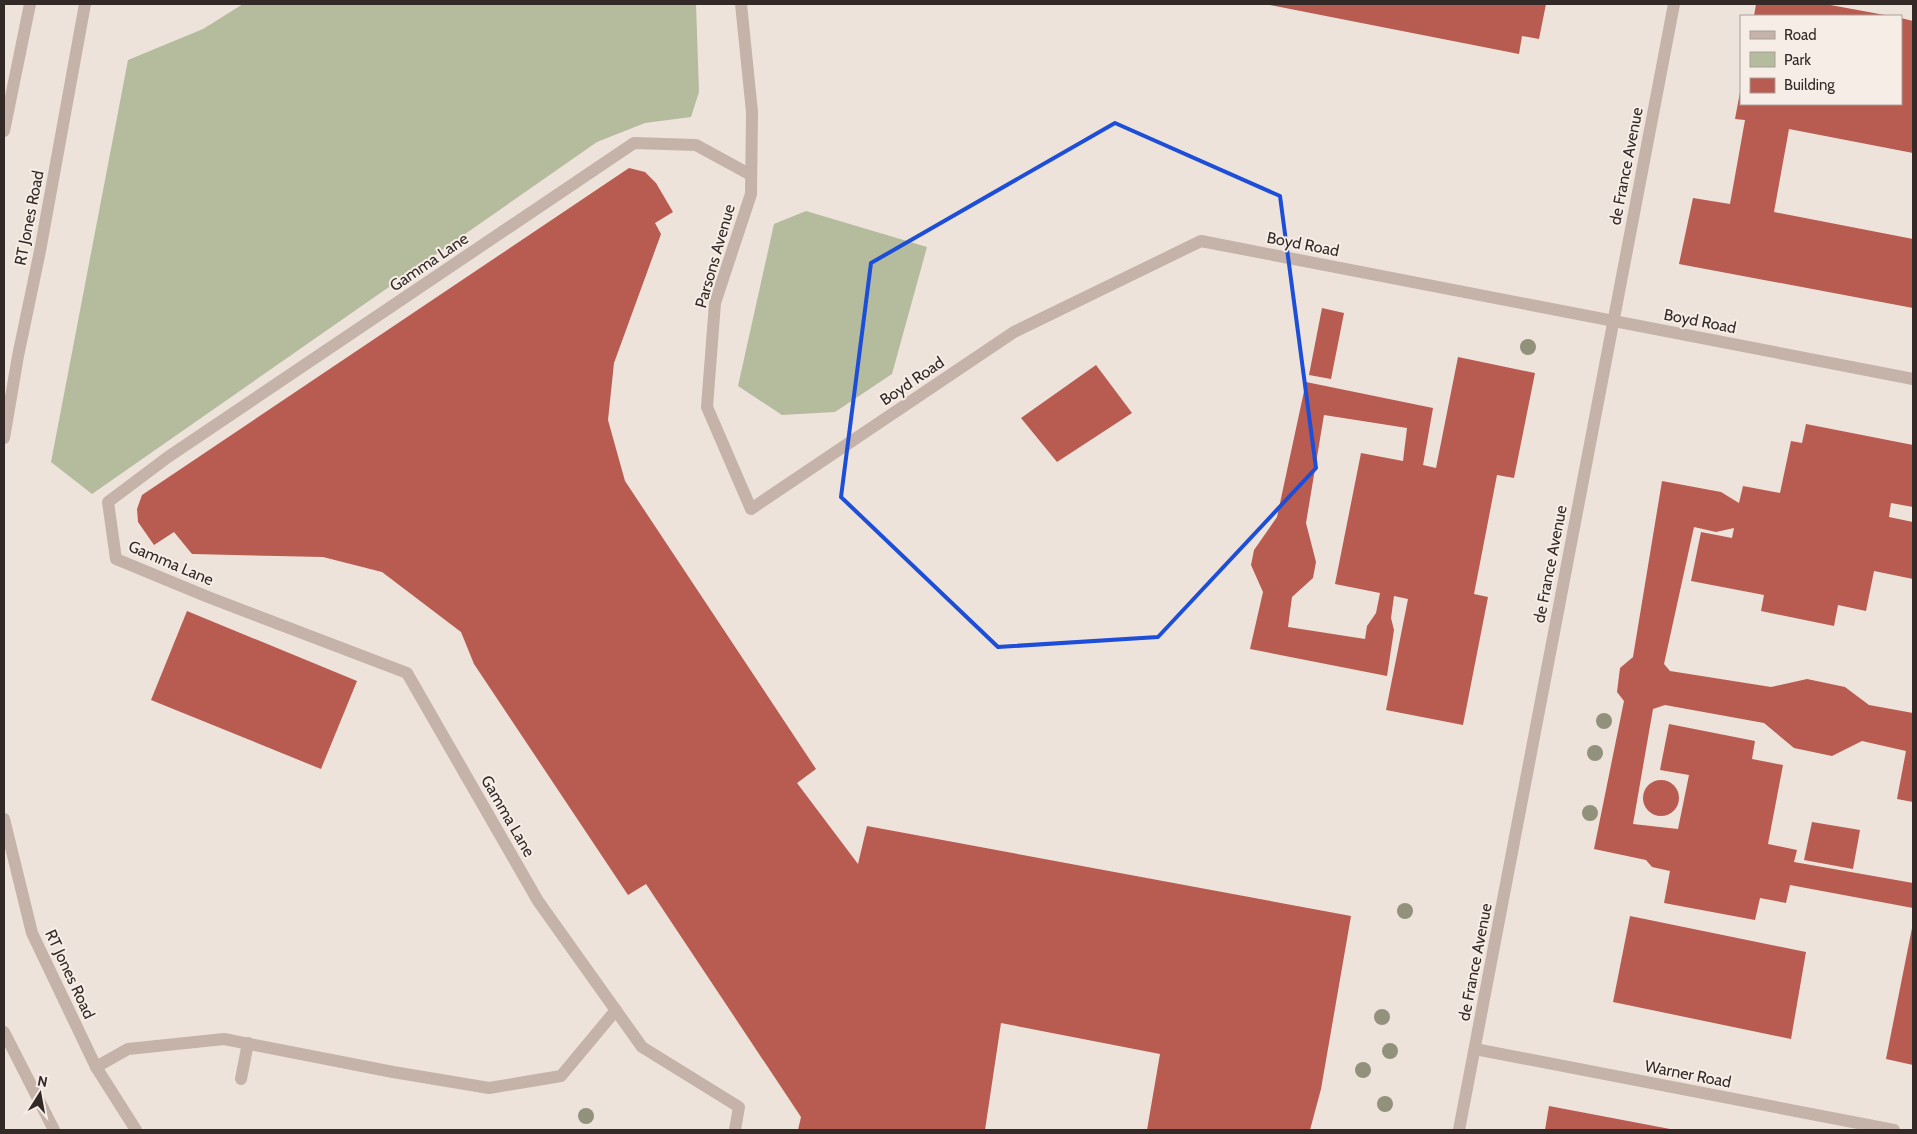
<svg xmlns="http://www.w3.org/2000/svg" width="1917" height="1134" font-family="Cabin,sans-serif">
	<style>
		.green { fill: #b5bb9d }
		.building { fill: #b85b50; fill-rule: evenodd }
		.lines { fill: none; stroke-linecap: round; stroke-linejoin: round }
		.minor { stroke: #c5b2a8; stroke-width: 12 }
		.tree { fill: #92917c }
		.marked { fill: none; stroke: #1d4ed8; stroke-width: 4; stroke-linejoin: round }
		.labels { text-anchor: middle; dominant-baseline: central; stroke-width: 4; stroke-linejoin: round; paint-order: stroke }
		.street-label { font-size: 16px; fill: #332a27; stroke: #f7ede7 }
	</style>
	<rect width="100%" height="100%" fill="#eee3db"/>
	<g class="green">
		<path d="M243,4H696L699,92L691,117L645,123L597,142L92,494L51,462L128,60L203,29Z"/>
		<path d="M806,211L927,247L892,374L835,412L782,415L738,386L774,224Z"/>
	</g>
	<g class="building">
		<path d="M1265,4H1546L1539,39L1522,36L1519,54Z"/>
		<path d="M1756,4H1825L1885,15L1754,16Z"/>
		<path d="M1901,18L1913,21V153L1789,129L1774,212L1913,239V308L1679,264L1693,198L1730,204L1745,120L1735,119L1740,92L1741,104H1901Z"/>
		<path d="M629,168L645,172L656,183L673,212L655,223L661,234L614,363L608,420L625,481L816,769L797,783L858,864L867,826L1351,916L1321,1089L1310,1130H1147L1160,1054L1001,1023L985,1130H798L801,1117L646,884L628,895L474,664L461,632L382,572L323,557L192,554L174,532L154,545L138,522L137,509L142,495Z"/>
		<path d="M1322,308L1344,313L1331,379L1309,375Z"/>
		<path d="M1458,357L1535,373L1514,478L1497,475L1474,594L1488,597L1463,725L1386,710L1408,599L1394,596L1391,618L1394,630L1387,676L1250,649L1263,592L1251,565L1254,550L1277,517L1306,382L1433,408L1423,465L1436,468ZM1324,415L1407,428L1403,461L1361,453L1335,584L1380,593L1376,613L1367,626L1365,639L1288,627L1292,597L1313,578L1316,562L1306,523Z"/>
		<path d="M1096,365L1132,413L1057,462L1021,418Z"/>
		<path d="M1806,424L1913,445V507L1891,503L1889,517L1913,522V579L1874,571L1866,611L1838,605L1834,626L1761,611L1764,595L1691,581L1701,532L1732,538L1734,528L1716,532L1694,527L1664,664L1670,671L1771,687L1807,679L1845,687L1869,705L1913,713V802L1897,799L1906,751L1862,741L1832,756L1794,748L1764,723L1665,705L1653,709L1633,824L1678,829L1689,775L1660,770L1669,724L1755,741L1752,759L1783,765L1768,844L1797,850L1794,862L1913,883V908L1790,885L1786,903L1760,898L1755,920L1664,903L1670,871L1652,867L1646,860L1594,849L1624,701L1617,692L1620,668L1633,657L1662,481L1721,492L1739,503L1743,486L1780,493L1791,441L1802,443Z"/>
		<path d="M187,611L357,681L321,769L151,700Z"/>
		<circle cx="1661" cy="798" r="18"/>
		<path d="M1812,822L1860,830L1853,869L1804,860Z"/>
		<path d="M1630,916L1806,952L1791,1039L1613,1002Z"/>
		<path d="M1912,928H1913V1065L1886,1059Z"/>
		<path d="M1549,1106L1670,1129L1669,1130H1545Z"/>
	</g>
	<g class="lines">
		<g class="minor">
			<path d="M741,4L752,112L751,194L715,303L707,407L751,509L1014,332L1201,241L1913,379"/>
			<path d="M4,131L30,4"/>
			<path d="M4,438L18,356L40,251L85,4"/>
			<path d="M4,819L32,933L96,1067L136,1130"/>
			<path d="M4,1032L54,1130"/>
			<path d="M1475,1049L1894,1130"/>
			<path d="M96,1067L128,1049L224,1039L393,1072L489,1088L561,1076L616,1010"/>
			<path d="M241,1079L248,1043"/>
			<path d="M735,1130L739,1107L642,1047L538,901L407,673L208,597L116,559L108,502L168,457L634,143L696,145L751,175"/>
			<path d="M1459,1130L1674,4"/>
		</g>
	</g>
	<g class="tree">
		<circle cx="1528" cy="347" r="8"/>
		<circle cx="1604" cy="721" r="8"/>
		<circle cx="1595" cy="753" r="8"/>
		<circle cx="1590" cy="813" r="8"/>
		<circle cx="1405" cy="911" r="8"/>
		<circle cx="1382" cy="1017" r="8"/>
		<circle cx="1390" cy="1051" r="8"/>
		<circle cx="1363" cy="1070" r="8"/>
		<circle cx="1385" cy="1104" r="8"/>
		<circle cx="586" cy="1116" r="8"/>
	</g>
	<path class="marked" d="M1115,123L1280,196L1316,468L1158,637L998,647L841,497L871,263Z"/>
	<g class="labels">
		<g class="street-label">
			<text transform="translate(1626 166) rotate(-79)">de France Avenue</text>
			<text transform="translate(29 218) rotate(-79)">RT Jones Road</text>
			<text transform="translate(1303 244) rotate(11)">Boyd Road</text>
			<text transform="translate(715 256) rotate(-74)">Parsons Avenue</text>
			<text transform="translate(429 262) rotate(-34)">Gamma Lane</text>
			<text transform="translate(1700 321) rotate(11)">Boyd Road</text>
			<text transform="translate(912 381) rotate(-34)">Boyd Road</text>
			<text transform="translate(171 563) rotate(23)">Gamma Lane</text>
			<text transform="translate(1550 564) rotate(-79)">de France Avenue</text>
			<text transform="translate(508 816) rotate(60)">Gamma Lane</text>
			<text transform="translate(1475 962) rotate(-79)">de France Avenue</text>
			<text transform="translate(70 974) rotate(65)">RT Jones Road</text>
			<text transform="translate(1688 1074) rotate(11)">Warner Road</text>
		</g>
	</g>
	<rect width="1917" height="1134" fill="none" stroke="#332a27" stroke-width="10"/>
	<rect x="1740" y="15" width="162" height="90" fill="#f7ede7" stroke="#a99f9a"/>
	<rect x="1750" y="31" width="25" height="8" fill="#c5b2a8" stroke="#a99f9a"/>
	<text x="1784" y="40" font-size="15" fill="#332a27">Road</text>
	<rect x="1750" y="52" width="25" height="15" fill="#b5bb9d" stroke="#a99f9a"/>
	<text x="1784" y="65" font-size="15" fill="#332a27">Park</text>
	<rect x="1750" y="78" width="25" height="15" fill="#b85b50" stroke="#a99f9a"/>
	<text x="1784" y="90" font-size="15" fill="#332a27">Building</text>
	<g transform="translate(40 1094) rotate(11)" stroke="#f7ede7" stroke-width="4" paint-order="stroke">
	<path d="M0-4L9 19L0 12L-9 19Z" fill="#332a27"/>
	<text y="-8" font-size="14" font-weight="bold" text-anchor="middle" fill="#332a27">N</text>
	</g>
</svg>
